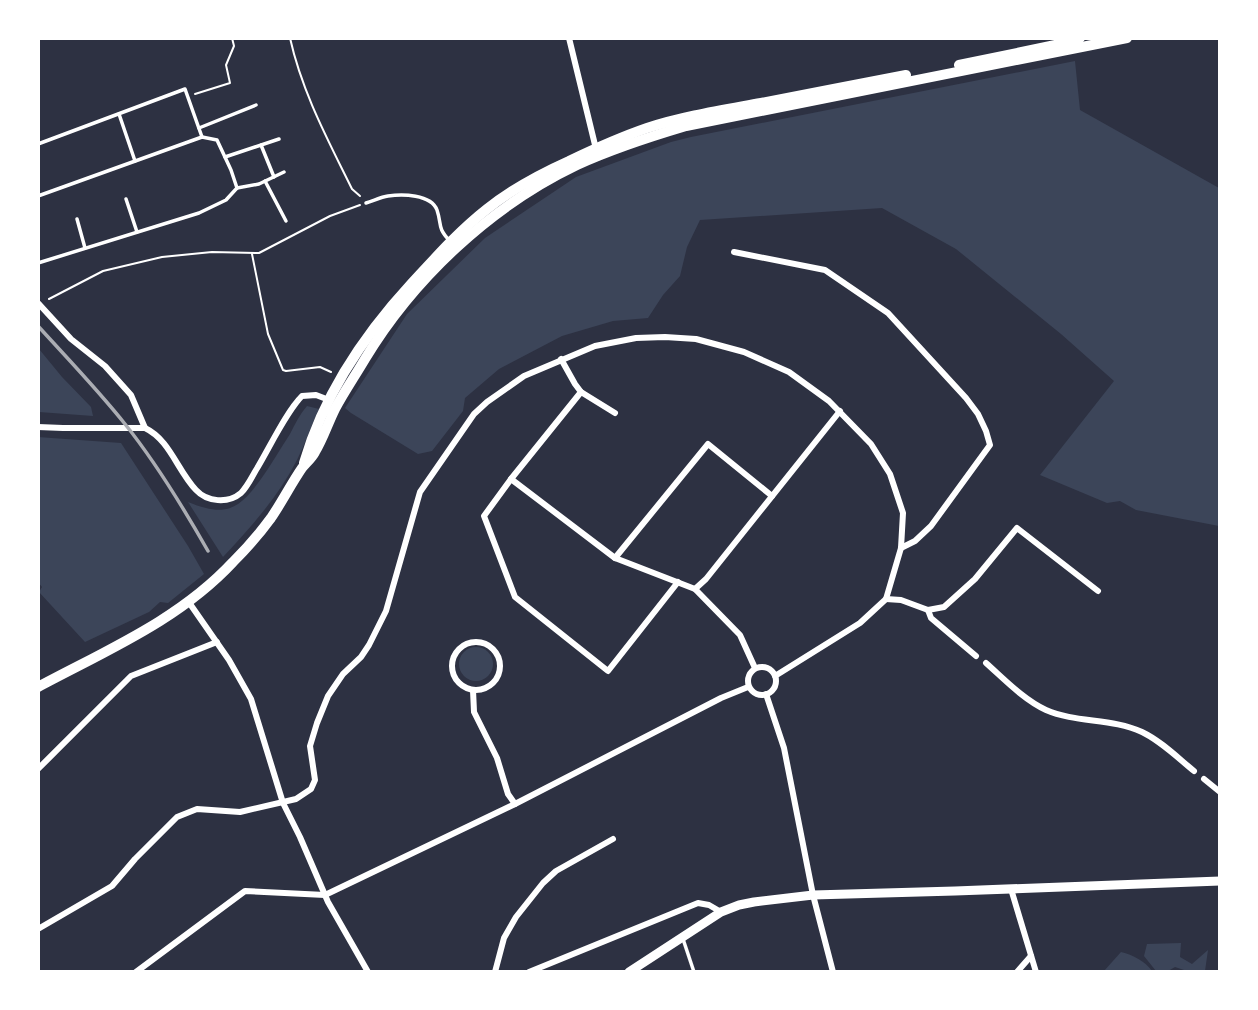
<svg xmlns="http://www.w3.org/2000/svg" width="1258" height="1010" font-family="Bitter,serif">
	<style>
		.green { fill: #3c4559 }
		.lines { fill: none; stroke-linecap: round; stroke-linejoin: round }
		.path { stroke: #fff; stroke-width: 2 }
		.service { stroke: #fff; stroke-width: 3.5 }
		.minor { stroke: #fff; stroke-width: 6 }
		.secondary { stroke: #fff; stroke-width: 9 }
		.primary { stroke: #fff; stroke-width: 10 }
		.rail { stroke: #abadb3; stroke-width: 3.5 }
	</style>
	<rect width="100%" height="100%" fill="#2d3142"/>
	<g class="green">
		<path d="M1075,61L1080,110L1219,188V526L1136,510L1120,501L1107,503L1040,475L1114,381L1061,334L956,249L882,208L700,220L687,247L680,276L663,295L648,318L613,321L562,336L499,369L465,398L463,411L432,451L418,454L351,413L345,408L407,314L485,238L576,177L671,142L691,137Z"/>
		<path d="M39,349L62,377L91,407L93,416L39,412Z"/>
		<path d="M307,406L319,409C311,426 305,444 297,460C278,497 251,527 223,557L188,502C225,517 238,511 261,479C271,465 280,449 290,434C295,424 300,414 307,406Z"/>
		<path d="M38,437L121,443L188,546L204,574L168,603L160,602L149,612L85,642L39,592L42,587L38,582Z"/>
		<circle cx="476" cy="664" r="17"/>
		<path d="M1181,943L1180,957L1192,964L1208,950L1205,971H1187L1175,967L1168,971H1156L1144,956L1147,944Z"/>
		<path d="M1121,952C1133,955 1145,961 1152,971H1104Z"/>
	</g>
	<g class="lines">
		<g class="path">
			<path d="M290,38C302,92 328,140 352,189L360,196"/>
			<path d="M399,38V39"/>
			<path d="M195,94L230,83L226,65L234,46L232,38"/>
			<path d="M252,254L268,334L283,370L286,371L320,367L331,372"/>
			<path d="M49,299L103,271L162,257L212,252L259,253L330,216L360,205"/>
		</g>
		<g class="service">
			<path d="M119,114L135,161"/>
			<path d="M199,128L256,105"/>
			<path d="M38,144L185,89L202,137"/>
			<path d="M261,145L274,177"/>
			<path d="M225,157L279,139"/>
			<path d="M265,181L286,221"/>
			<path d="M237,188L259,184L284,172"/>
			<path d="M38,196L202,137L217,140L231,170L237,188L226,200L199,213L38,263"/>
			<path d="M126,199L137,232"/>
			<path d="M366,203C373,201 381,197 388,196C402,194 431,194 437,210C442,225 437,227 449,240"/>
			<path d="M77,219L85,248"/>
			<path d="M683,939L694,972"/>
		</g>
		<g class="minor">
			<path d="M569,38L596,149"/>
			<path d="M734,252L825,270L888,313L966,398L978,414L986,431L990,445L931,526L915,541L901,548"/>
			<path d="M38,303L71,339L105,366L131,395L145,428C170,440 177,470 196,490C207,502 228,504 241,493C247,487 252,477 256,470C269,449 286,412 302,396L316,395L329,400"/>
			<path d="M561,359L575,384L581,392L511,479L615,558L695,589L740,635L755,668"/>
			<path d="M581,392L615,413"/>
			<path d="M38,427L63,428H145"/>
			<path d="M511,479L484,516L515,597L608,671L678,582"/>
			<path d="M615,558L708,444L772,496"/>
			<path d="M695,589L706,579L840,411"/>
			<path d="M886,599L901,600L928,610L944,607L975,579L1017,528L1098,591"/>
			<path d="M188,601L229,660L251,699L283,803L300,837L328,902L368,972"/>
			<path d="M928,610L931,618L976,656"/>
			<circle cx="476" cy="666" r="24"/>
			<path d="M986,663C1004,679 1024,700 1046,710C1076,723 1112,718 1142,732C1161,741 1178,758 1194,771"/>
			<circle cx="762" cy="681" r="14"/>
			<path d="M473,690L474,712L497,758L508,794L515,804"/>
			<path d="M766,694L784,748L813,895L833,972"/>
			<path d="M38,769L131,676L217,642"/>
			<path d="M1204,779L1220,792"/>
			<path d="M1011,889L1036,972"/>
			<path d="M325,895L515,804L721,698L748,687"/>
			<path d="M38,929L112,886L135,859L177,817L197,809L240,812L296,799L311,789L315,780L310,746L317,723L328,696L343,674L361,657L369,645L386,611L420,492L474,414L487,402L524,376L595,346L636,338L665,337L696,339L744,352L789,372L829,401L871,444L890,474L903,513L901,548L886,599L860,623L775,676"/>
			<path d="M136,972L245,891L325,895"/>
			<path d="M495,972L504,938L516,917L543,883L556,871L613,839"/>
			<path d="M529,972L698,903L709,905L721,912"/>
			<path d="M1017,972L1031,956"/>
		</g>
		<path class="secondary" d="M629,972L721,912L739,905L754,902L813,895L955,891L1220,881"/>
		<g class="primary">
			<path d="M959,65L1065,43L1080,38"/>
			<path d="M304,463C324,394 364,335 412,283C436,257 459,231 487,209C512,189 540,174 569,161C594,149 621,137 647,128C684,116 723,110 761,103C809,94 858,84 906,75"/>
			<path d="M38,687C107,650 179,620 233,562C247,548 260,533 271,518C282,502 291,484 302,468C306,463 312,458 315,452C323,439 328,423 335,409C344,392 355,376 365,359C414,278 491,206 577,165C612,149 649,137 686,126L1127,38"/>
		</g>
		<path class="rail" d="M38,326C68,359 98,390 125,424C157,464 183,507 208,551"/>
	</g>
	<rect width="1258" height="1010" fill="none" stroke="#ffffff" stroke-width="80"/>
</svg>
